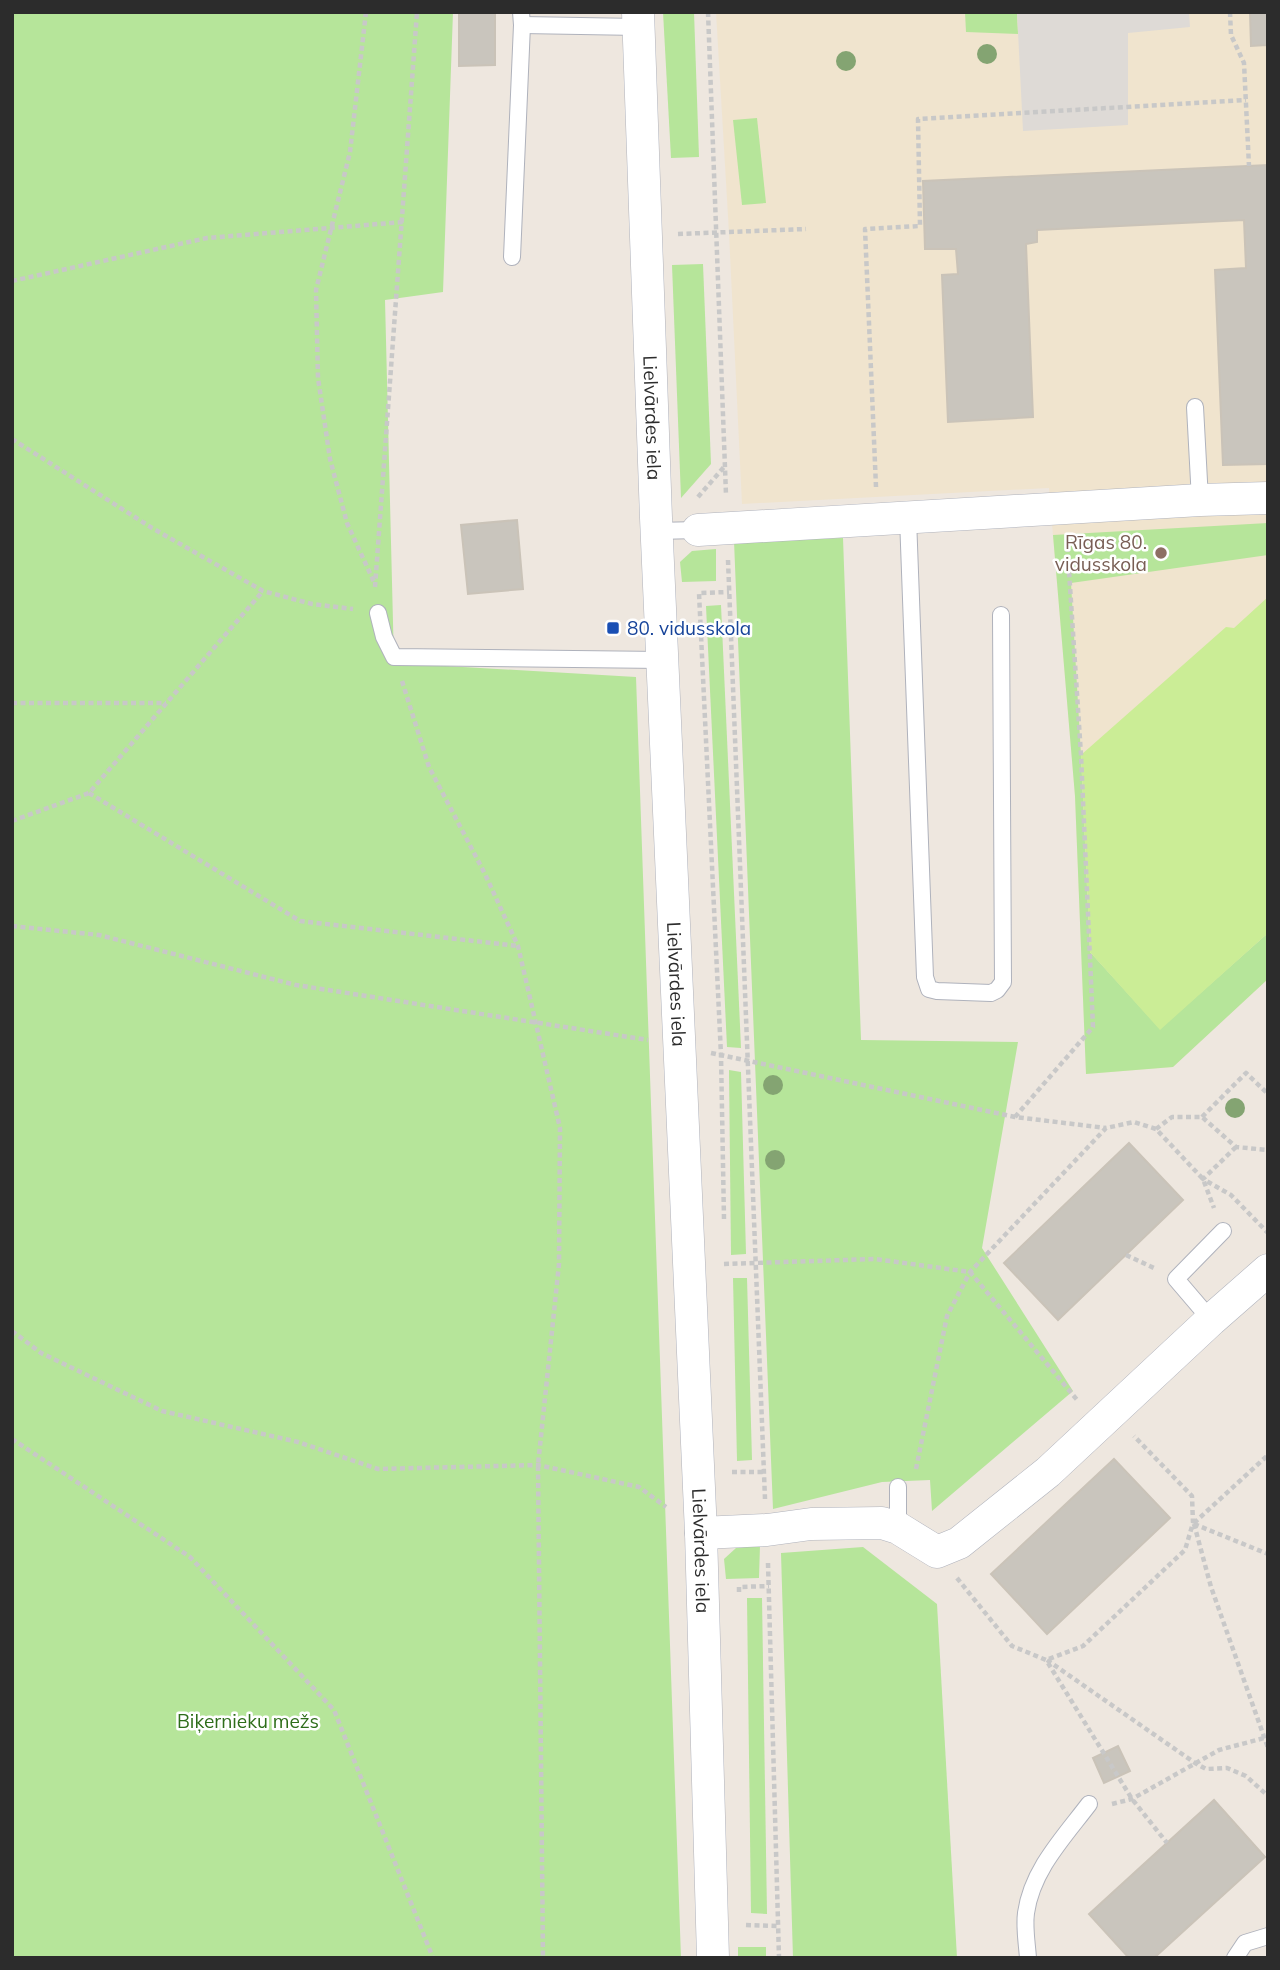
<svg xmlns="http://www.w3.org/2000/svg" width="1280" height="1970" font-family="Mulish,sans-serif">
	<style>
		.education { fill: #f0e4ce }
		.green { fill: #b6e59a }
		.pitch { fill: #cbed96 }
		.plaza { fill: #dedad6 }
		.building { fill: #c9c5bd; stroke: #cac3b8; stroke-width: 2 }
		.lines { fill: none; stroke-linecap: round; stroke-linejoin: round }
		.lane-casing { stroke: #afb2bc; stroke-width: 18 }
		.street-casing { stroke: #afb2bc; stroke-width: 33 }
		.path { stroke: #c8c8c8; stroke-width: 4.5; stroke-dasharray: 5 3.5; stroke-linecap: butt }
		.lane { stroke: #fff; stroke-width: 16 }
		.street { stroke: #fff; stroke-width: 32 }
		.tree { fill: #84a472 }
		.education-dot { fill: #8d6e63; stroke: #fff; stroke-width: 2.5 }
		.transit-dot { fill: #1a4fb4; stroke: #fff; stroke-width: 2.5 }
		.labels { text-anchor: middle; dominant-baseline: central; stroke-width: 5; stroke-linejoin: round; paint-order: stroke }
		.street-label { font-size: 19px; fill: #2c2c2c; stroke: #fff }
		.education-label { font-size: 19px; fill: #785e54; stroke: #fff; text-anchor: end }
		.transit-label { font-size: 19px; fill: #164399; stroke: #fff; text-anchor: start }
		.park-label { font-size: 19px; fill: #2d6d19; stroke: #fff }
	</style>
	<rect width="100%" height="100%" fill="#eee7df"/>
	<path class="education" d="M716,12H1268V979L1173,1067L1086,1074L1075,796L1049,488L742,504L729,233Z"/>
	<g class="green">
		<path d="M12,12H453L443,292L385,300L394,663L636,677L681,1958H12Z"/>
		<path d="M663,12H694L699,157L671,158Z"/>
		<path d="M965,12H1017L1018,34L966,32Z"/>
		<path d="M757,118L766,203L742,205L733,120Z"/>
		<path d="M703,264L711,464L681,498L672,265Z"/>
		<path d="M1268,523V555L1071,583L1081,755L1090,952L1160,1029L1268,933V979L1173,1067L1086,1074L1075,796L1053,535Z"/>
		<path d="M843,538L861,1040L1018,1042L982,1248L1073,1391L932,1511L930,1480L882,1482L773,1509L734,541Z"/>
		<path d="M716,549V581L682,582L680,562L692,551Z"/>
		<path d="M721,605L741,1048L727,1047L706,606Z"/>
		<path d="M729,1070L741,1072L746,1254L731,1255Z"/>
		<path d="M733,1278H747L752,1460L737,1461Z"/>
		<path d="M760,1545L759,1578L726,1579L724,1559L736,1548Z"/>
		<path d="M863,1547L937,1604L957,1958H793L781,1553Z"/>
		<path d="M747,1598H762L767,1914L751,1913Z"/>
		<rect x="738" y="1947" width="28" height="11"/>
	</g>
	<path class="pitch" d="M1268,597V933L1160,1030L1090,952L1081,755L1226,627L1234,628Z"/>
	<path class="plaza" d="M1017,12H1189L1190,27L1128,33V125L1023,131Z"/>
	<g class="building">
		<path d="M459,12H495V65L459,66Z"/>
		<path d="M1250,12H1268V72L1267,45L1251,46Z"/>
		<path d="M1268,165V464L1223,465L1215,270L1246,268L1244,220L1037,230V242L1026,244L1033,417L948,422L942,275L958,274L956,249H925L923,181Z"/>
		<path d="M517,520L523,589L468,594L461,525Z"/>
		<path d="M1129,1143L1183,1200L1058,1320L1004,1263Z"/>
		<path d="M1114,1459L1170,1518L1047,1634L991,1574Z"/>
		<path d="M1118,1746L1130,1771L1104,1783L1093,1758Z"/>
		<path d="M1214,1800L1265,1857L1154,1958H1129L1089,1914Z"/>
	</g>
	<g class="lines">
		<defs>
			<g id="lane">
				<path d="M522,25L639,27"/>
				<path d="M512,257L522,25L521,12"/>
				<path d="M1195,407L1200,500"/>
				<path d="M908,518L925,977L929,989L937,991L991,993L997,990L1003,982L1001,615"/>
				<path d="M656,531L698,530"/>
				<path d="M378,613L384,637L394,657L662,660"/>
				<path d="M1211,1320L1176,1279L1223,1231"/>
				<path d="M898,1487V1528"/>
				<path d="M1028,1958C1027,1944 1024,1927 1026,1913C1032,1870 1064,1837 1089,1804"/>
				<path d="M1235,1958L1245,1943L1268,1936"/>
			</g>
			<g id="street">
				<path id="s1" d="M638,12L656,518L701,1533L713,1958"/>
				<path d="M698,530L1200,500L1268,498"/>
				<path d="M701,1533L767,1530L811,1524L882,1523L898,1528L937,1552L959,1543L1048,1472L1211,1320L1268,1270"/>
			</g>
		</defs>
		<use href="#lane" class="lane-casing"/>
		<use href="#street" class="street-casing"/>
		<g class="path">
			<path d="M366,12L350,152L316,290L318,378L330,459L347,523L374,582"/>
			<path d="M708,12L726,495"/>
			<path d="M1230,12L1231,35L1244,63L1249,166"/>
			<path d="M678,234L806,229"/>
			<path d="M12,281L207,238L403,222"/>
			<path d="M12,439L152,528L263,591L312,604L353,609"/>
			<path d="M876,487L865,229L920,226L918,119L1246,100"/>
			<path d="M698,497L724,467"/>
			<path d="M728,560L765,1499"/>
			<path d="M375,587L417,12"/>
			<path d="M402,681L429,767L485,874L518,946L560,1128L559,1264L538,1465L543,1958"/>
			<path d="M12,703H166"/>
			<path d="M89,793L300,921L518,946"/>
			<path d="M12,821L89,793L263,591"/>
			<path d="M12,926L99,935L296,985L648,1040"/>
			<path d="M711,1053L1015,1117L1106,1128"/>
			<path d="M1015,1117L1093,1027L1081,755L1067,540"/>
			<path d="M1202,1117L1246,1073L1268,1094"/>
			<path d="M1156,1129L1172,1117H1202L1236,1147L1268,1150"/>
			<path d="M1236,1147L1203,1179L1231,1195L1268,1233"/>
			<path d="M724,1219L721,1055L699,593L729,592"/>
			<path d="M1126,1255L1154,1268"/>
			<path d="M724,1264L875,1259L970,1272L1078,1401"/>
			<path d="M12,1331L41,1353L162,1411L298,1442L378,1469L538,1465L639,1487L666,1507"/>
			<path d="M12,1439L190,1557L334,1710L433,1958"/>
			<path d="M916,1469L947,1316L970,1272L1106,1128L1134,1122L1156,1129L1203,1179L1214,1208"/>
			<path d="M732,1472H763"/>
			<path d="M1194,1523L1268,1455"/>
			<path d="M1194,1524L1211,1587L1268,1748"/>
			<path d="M1194,1524L1268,1554"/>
			<path d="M768,1563L779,1958"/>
			<path d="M957,1578L1012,1646L1046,1660L1083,1646L1185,1550L1193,1523L1192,1496L1134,1436"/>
			<path d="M739,1592V1587L769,1586"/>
			<path d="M1047,1660L1195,1763L1206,1769L1227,1768L1246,1776L1268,1796"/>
			<path d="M1048,1663L1132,1799L1167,1843"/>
			<path d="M1112,1804L1132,1799L1219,1750L1268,1737"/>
			<path d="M746,1925L778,1926"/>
		</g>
		<use href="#lane" class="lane"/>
		<use href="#street" class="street"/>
	</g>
	<g class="tree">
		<circle cx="987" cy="54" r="10"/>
		<circle cx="846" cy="61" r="10"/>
		<circle cx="773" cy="1085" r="10"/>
		<circle cx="1235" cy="1108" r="10"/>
		<circle cx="775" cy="1160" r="10"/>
	</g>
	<circle class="education-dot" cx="1161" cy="553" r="7"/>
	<rect class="transit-dot" x="606" y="621" width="14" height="14" rx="3.5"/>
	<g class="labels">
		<g class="street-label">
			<text stroke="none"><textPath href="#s1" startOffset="406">Lielvārdes iela</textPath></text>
			<text stroke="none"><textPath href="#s1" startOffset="973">Lielvārdes iela</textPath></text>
			<text stroke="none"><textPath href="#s1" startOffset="1540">Lielvārdes iela</textPath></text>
		</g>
		<g class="education-label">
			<text x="1147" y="542">Rīgas 80.<tspan x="1147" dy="22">vidusskola</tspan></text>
		</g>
		<g class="transit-label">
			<text x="627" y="628">80. vidusskola</text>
		</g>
		<g class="park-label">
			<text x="248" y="1721">Biķernieku mežs</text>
		</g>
	</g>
	<rect width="1280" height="1970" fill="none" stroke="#2c2c2c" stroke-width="28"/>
</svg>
